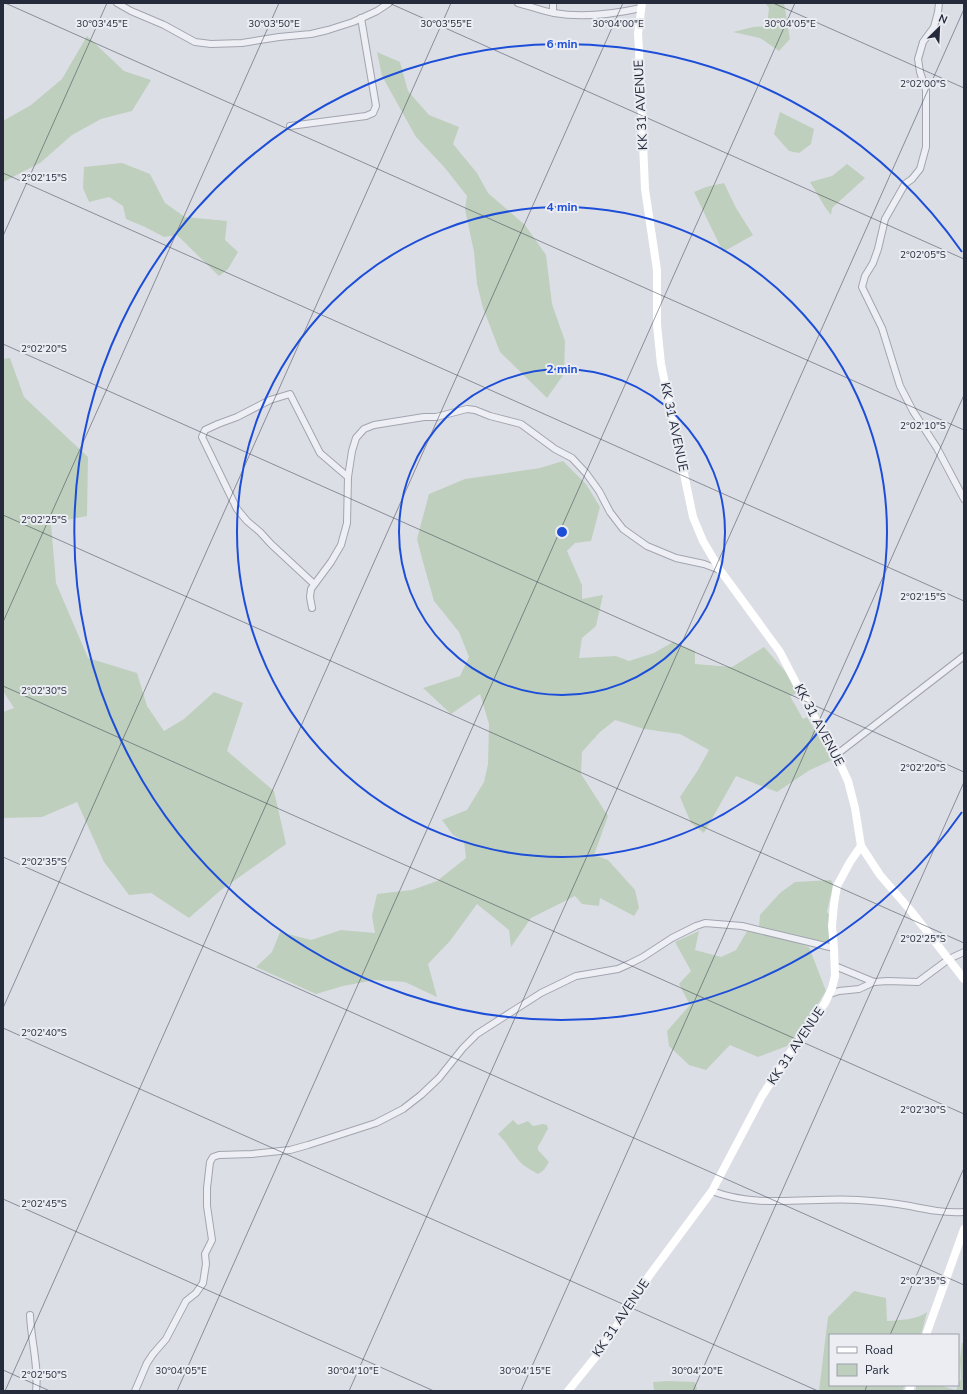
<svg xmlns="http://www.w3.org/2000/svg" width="967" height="1394" font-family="'Nunito Sans',sans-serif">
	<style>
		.green { fill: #bfcfbd }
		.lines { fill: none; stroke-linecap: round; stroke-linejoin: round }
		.street-casing { stroke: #a2a5af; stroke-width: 8 }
		.street { stroke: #eeeff4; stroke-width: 6 }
		.secondary { stroke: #fff; stroke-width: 8 }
		.ticks { fill: none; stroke: #262b3b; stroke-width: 1; stroke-opacity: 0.45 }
		.ring { fill: none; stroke: #1d4ed8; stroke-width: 2 }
		.labels { text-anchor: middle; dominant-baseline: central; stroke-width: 4; stroke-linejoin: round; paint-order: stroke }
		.street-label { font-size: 13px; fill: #262b3b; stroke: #ebedf3 }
		.ticks-label { font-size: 10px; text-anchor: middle; fill: #262b3b; stroke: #ebedf3; stroke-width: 4; stroke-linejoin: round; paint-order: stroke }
		.centre { fill: #1d4ed8; stroke: #ebedf3; stroke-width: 2 }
		.ring-label { font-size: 12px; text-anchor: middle; font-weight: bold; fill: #1d4ed8; stroke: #ebedf3; stroke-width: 4; stroke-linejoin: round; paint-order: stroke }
	</style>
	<rect width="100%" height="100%" fill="#dcdee5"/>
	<g class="green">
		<path d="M765,3H784L790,39L779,51L760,38L733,32L753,27L767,26L769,8Z"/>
		<path d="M87,36L124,71L151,80L132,111L101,119L72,135L40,163L3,182V121L31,105L62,79Z"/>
		<path d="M377,52L400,62L408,91L429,115L459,127L453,144L477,173L488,193L525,225L546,255L552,304L565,341L564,374L547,398L500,352L483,308L477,284L474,252L465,209L467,196L445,168L416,137L382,76Z"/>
		<path d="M780,112L814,129L811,144L799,153L789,151L774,134Z"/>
		<path d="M122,163L150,174L165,203L185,217L227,221L225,240L238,252L228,269L219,276L177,235L164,237L145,227L126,219L123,206L109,197L89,202L83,188L84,167Z"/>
		<path d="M847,164L865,178L832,208L831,215L825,207L810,182L832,176Z"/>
		<path d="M724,183L736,208L753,235L723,252L694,192L706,187Z"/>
		<path d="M10,358L24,397L88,457L87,516L51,523L56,583L88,658L137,673L147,706L164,731L184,719L214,692L243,703L227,751L274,791L286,844L221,890L189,918L151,893L129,895L104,862L77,802L42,817L3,818V712L14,708L3,691V359Z"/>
		<path d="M563,461L586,484L600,507L591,541L575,543L567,551L582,585V599L603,595L596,626L582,638L579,658L616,656L629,661L654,653L673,642L695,651V664L732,667L764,647L784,670L801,692L790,696L803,719L807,717L832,760L810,770L777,792L736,776L704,833L691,823L680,797L698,770L709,750L680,734L644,729L615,720L600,732L582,752L581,774L608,816L594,855L608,860L635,890L639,908L634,916L600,898L599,906L582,904L575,896L531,918L511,947L509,930L477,904L450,941L428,964L437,997L405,982L375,980L343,986L316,994L256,967L272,952L280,932L311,940L341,930L375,933L372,916L377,894L412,890L437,881L466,858L464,841L453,835L442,820L467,810L484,782L488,764L489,724L480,694L451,714L423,688L460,676L469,657L459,632L434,601L423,562L417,539L429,494L465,479L540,468Z"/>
		<path d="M831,880L833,885L827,912L830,916L829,945L759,927L760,915L780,893L795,882Z"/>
		<path d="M749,928L768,933L809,947L826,991L811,1015L787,1046L758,1057L730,1045L706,1070L689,1065L669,1046L667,1031L690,1005L679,984L691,971L675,942L699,931L695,950L721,957L736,950Z"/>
		<path d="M513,1120L518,1125L528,1121L533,1126L543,1124L547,1125L548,1129C544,1135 541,1143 538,1146V1150L549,1162L544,1170L538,1174C533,1171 527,1168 522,1164C513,1155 508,1144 498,1134Z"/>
		<path d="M854,1291L886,1298L887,1321C901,1320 916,1320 927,1312L921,1335H830V1385H904L903,1391H819L828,1317Z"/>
		<path d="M962,1343H964V1391H916V1385H938L956,1390L961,1379L960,1359Z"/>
		<path d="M668,1381L695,1382L697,1389L696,1391H654L653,1382Z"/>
	</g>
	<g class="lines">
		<defs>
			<g id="street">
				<path d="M117,3L131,11L164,25L195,42L211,44L242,43L279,37L311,34L328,30L353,22L377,11L389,3"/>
				<path d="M518,3C530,6 542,11 554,13C582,18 614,14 641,8"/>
				<path d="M939,3L938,12L934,27L923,42L918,59L920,72L926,90V147L920,169L912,179L905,184L885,219L878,249L873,263L865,276L862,287L882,328L900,386L913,411L937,448L964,499"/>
				<path d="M553,9V3"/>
				<path d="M290,126L366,116L373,113L376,106L361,18"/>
				<path d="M314,584L271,544L260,532L247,521L237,509L202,437L205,430L218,424L237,417L270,400L290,394L320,453L348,477"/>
				<path d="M312,608L310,597L311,589L331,562L341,545L347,523L348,477L352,451L356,438L364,429L374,425L424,417H436L467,409L475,410L490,416L521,424L555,449L572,458L586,473L599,491L610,512L623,529L647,546L676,558L704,564L720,570"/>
				<path d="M836,755L964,656"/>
				<path d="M835,966L874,982L888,981L918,982L949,959L964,952"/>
				<path d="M830,994L839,991L859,989L874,982"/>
				<path d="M712,1191C758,1209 810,1197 858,1200C875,1201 893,1203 910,1206C929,1210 944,1213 964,1212"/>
				<path d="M30,1315C31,1341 39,1366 36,1391"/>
				<path d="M135,1391L147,1363L153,1354L166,1339L186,1301L196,1293L203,1283L206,1264L205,1254L212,1240L207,1206V1188L210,1162L213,1157L219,1155L252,1154L290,1150L308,1145L376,1123L403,1109L421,1095L439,1078L463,1048L477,1034L541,993L576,976L618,969L629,964L643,957L672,938L696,926L705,923L742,926L834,948"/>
			</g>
		</defs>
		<use href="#street" class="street-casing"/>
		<use href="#street" class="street"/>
		<g class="secondary">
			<path d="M642,3L638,34L639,50L645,189L657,270V325L661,364L693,517L703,541L720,570L780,652L809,708L836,755L848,781L855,808L861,846L880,875L911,911L964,979"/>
			<path d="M926,1335L964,1229"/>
			<path d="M568,1391L602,1349L649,1276L712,1191L762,1096L787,1057L825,1003L832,988L835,976L834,948L832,926L834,904L837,886L850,862L861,846"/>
			<path d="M909,1391L911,1385"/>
		</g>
	</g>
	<path class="ticks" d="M5,3L964,430M389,3L964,259M773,3L964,88M3,173L964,601M3,236L107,3M3,344L964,772M3,515L964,943M3,622L279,3M3,686L964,1114M3,857L964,1285M3,1008L451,3M3,1028L818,1391M3,1199L434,1391M890,1335L964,1168M3,1370L50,1391M5,1391L623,3M177,1391L795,3M349,1391L964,9M521,1391L964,395M693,1391L964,782M865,1391L867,1385"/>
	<g class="ring">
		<circle cx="562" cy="532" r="163"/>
		<circle cx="562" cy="532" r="325"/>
		<path d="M962 812A488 488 0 1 1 962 252"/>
	</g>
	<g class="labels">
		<g class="street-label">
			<text transform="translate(641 105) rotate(-93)">KK 31 AVENUE</text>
			<text transform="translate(674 427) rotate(78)">KK 31 AVENUE</text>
			<text transform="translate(819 725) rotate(62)">KK 31 AVENUE</text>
			<text transform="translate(796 1046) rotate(-56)">KK 31 AVENUE</text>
			<text transform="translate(621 1318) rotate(-56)">KK 31 AVENUE</text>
		</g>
	</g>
	<g class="ticks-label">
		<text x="618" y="27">30°04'00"E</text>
		<text x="790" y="27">30°04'05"E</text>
		<text x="102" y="27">30°03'45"E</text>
		<text x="274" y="27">30°03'50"E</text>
		<text x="446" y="27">30°03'55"E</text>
		<text x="923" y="87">2°02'00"S</text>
		<text x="44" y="181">2°02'15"S</text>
		<text x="923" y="258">2°02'05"S</text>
		<text x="44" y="352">2°02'20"S</text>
		<text x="923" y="429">2°02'10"S</text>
		<text x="44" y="523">2°02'25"S</text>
		<text x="923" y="600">2°02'15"S</text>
		<text x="44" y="694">2°02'30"S</text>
		<text x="923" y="771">2°02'20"S</text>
		<text x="44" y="865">2°02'35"S</text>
		<text x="923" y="942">2°02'25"S</text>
		<text x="44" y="1036">2°02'40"S</text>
		<text x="923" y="1113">2°02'30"S</text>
		<text x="44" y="1207">2°02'45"S</text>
		<text x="923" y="1284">2°02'35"S</text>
		<text x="181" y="1374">30°04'05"E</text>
		<text x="353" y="1374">30°04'10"E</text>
		<text x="525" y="1374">30°04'15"E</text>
		<text x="697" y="1374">30°04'20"E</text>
		<text x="44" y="1378">2°02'50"S</text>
	</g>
	<circle cx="562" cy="532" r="6" class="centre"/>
	<g class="ring-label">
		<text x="562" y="48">6 min</text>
		<text x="562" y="211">4 min</text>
		<text x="562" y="373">2 min</text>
	</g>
	<rect width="967" height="1394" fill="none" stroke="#262b3b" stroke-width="8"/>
	<rect x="829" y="1334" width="130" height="52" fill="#ebedf3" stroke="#9c9fa9"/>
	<rect x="837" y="1347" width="20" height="6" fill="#ffffff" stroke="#9c9fa9"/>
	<text x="865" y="1354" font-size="12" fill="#262b3b">Road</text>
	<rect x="837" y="1364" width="20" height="12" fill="#bfcfbd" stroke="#9c9fa9"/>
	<text x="865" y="1374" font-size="12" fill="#262b3b">Park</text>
	<g transform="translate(939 28) rotate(24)" stroke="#ebedf3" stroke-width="3" paint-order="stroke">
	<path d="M0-3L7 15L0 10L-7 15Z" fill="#262b3b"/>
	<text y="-6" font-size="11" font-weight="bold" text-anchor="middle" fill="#262b3b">N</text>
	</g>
</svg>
